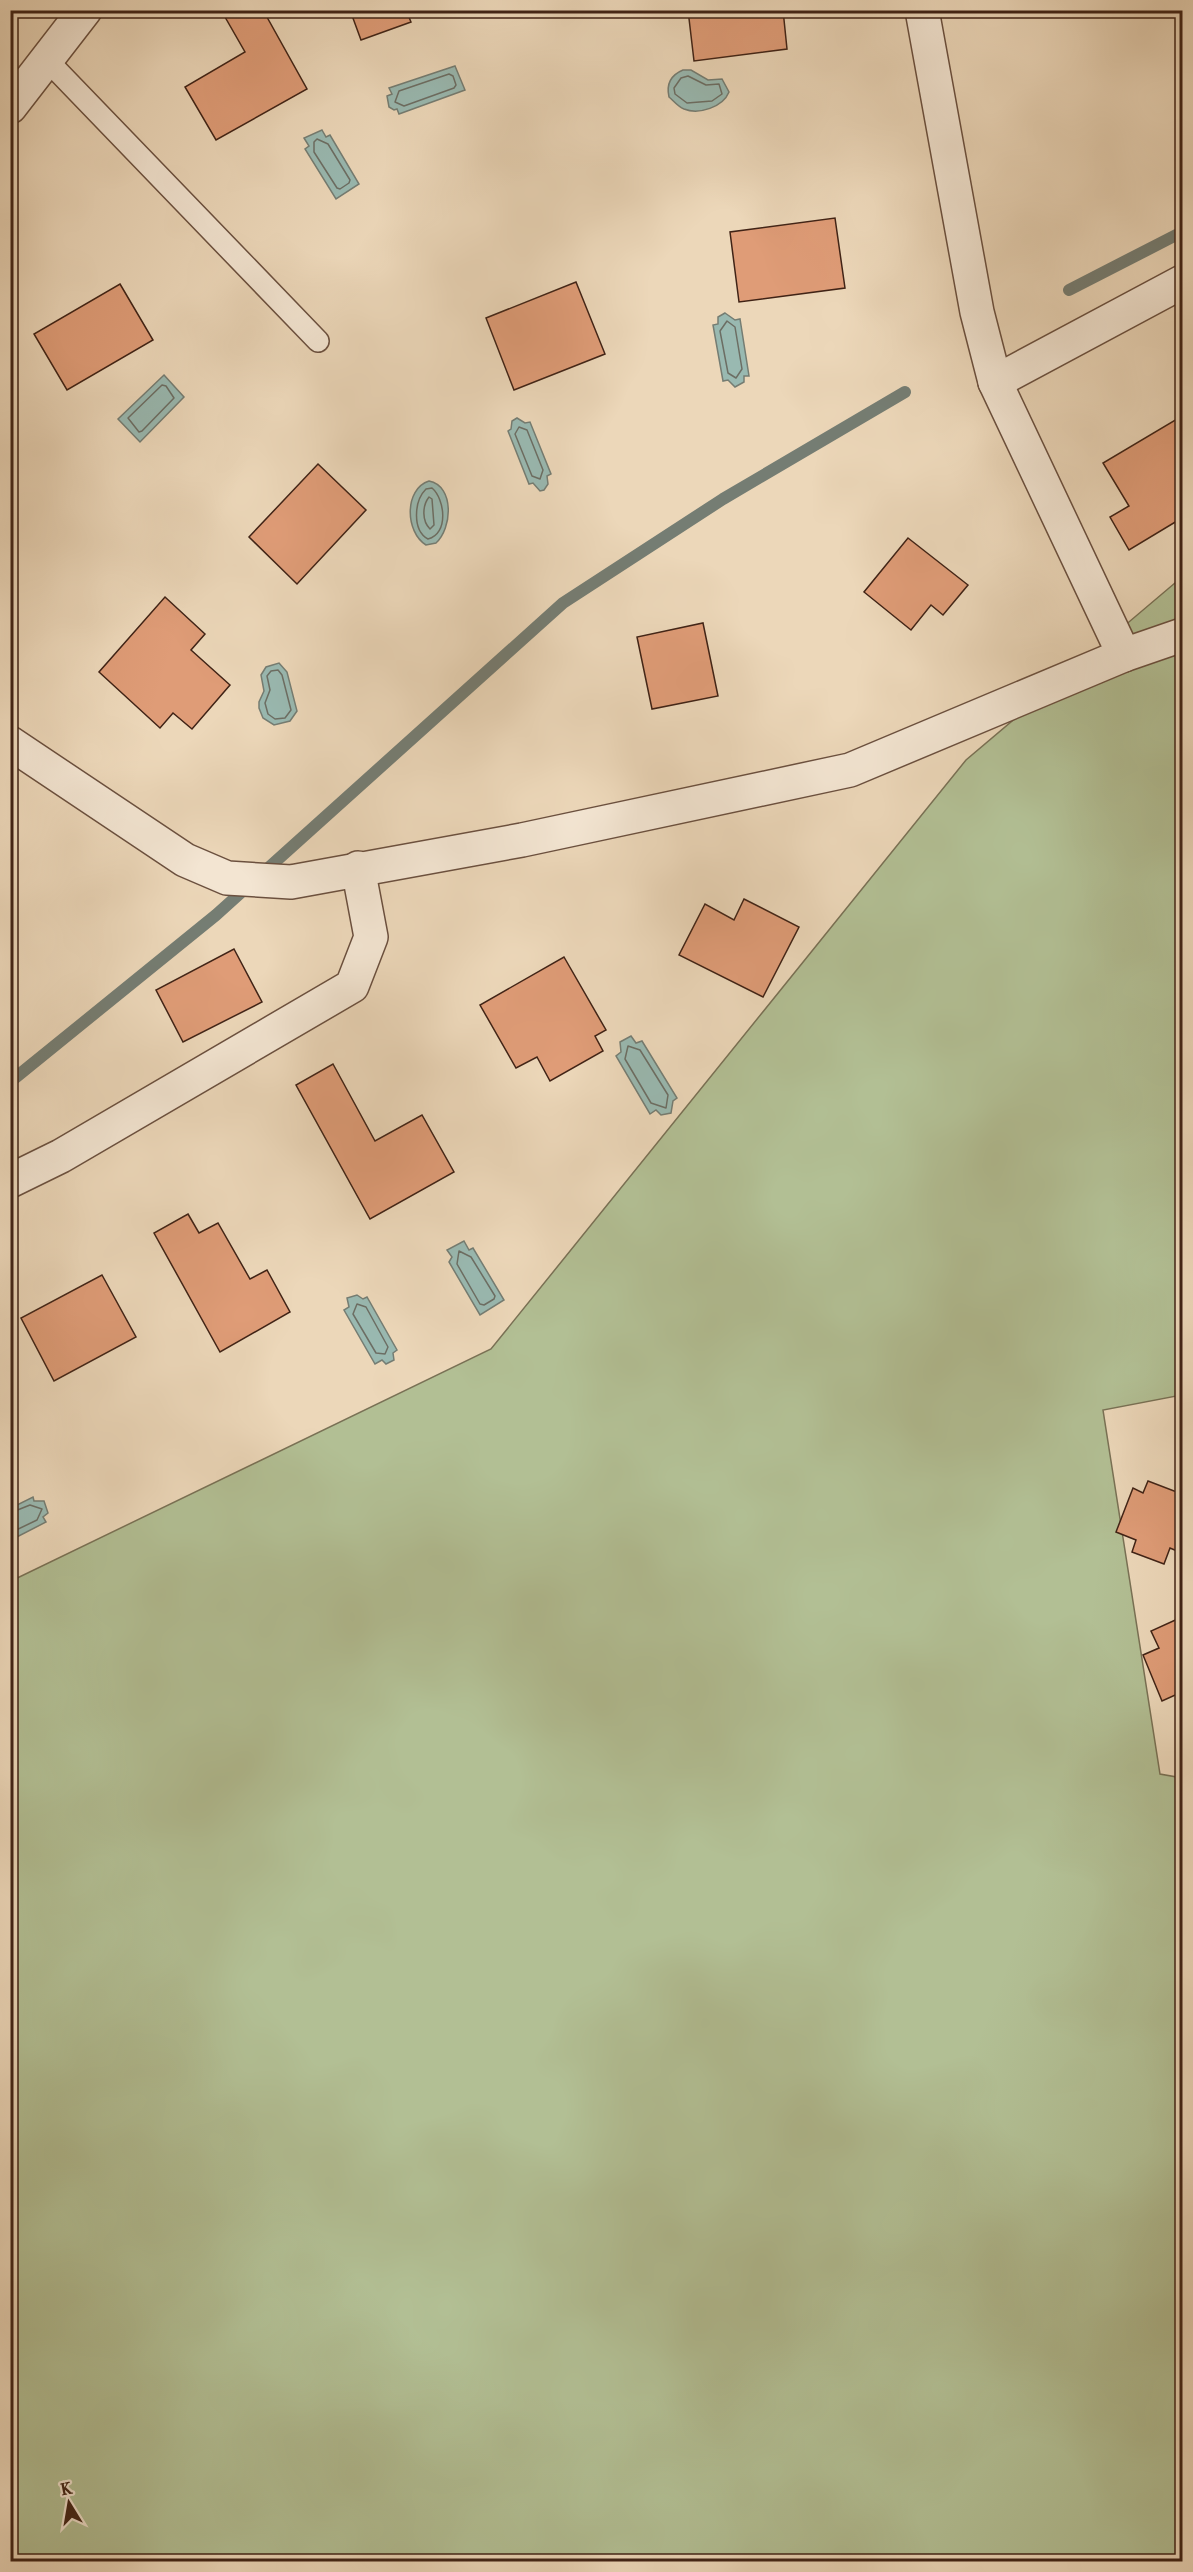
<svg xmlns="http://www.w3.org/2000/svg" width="1193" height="2572" font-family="'IM FELL Double Pica',serif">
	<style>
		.green { fill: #b2bf94; stroke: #797155; stroke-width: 1.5 }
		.water { fill: #99b9b1; stroke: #757d73; stroke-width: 1.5 }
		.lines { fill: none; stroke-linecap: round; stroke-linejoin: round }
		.shore { stroke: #6c6e64; stroke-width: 1.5 }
		.stream { stroke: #757d73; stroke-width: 12 }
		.building { fill: #df9c77; stroke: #402316; stroke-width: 1.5 }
		.lane-casing { stroke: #6b503f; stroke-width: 24 }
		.street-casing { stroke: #6b503f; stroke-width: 36 }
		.lane { stroke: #f3e5d2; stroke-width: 21 }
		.street { stroke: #f3e5d2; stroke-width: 33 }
	</style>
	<rect width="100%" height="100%" fill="#ecd7b9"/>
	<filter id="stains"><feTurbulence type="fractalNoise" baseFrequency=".00333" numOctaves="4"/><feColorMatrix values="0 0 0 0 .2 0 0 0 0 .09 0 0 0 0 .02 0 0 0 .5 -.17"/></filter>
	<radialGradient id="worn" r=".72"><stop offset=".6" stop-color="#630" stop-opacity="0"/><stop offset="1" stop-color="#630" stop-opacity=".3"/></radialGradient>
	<path class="green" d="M1182,577V1395L1103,1410L1160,1774L1182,1778V2561L11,2562V1581L491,1349L966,760Z"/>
	<g class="water">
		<path d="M455,66L465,90L399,114L397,109L394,110L389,107L387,96L392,94L389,88Z"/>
		<path d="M683,70H691L708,80L722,79L729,92C723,107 699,115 684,109C677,106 674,101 669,97C666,84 671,75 683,70Z"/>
		<path d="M322,130L326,137L330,135L359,184L336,199L305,149L309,146L304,138Z"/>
		<path d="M725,313L735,320L740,319L749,376H744V382L735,387L728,380L723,381L713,325L718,324V317Z"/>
		<path d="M164,375L184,397L140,442L118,419Z"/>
		<path d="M517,418L525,423L530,422L551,474L547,476L548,484L544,490L540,491L533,483L529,484L508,431L511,429L512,421Z"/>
		<path d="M429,481C455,486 452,529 436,543L426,545C405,532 404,489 429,481Z"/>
		<path d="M279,663L287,672L297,711L290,721L274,725L263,718L259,708V702L264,691L261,675L266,667Z"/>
		<path d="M631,1036L636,1043L642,1041L677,1098L673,1101L671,1113L661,1115L656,1110L650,1114L616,1056L621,1052L620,1042Z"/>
		<path d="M464,1241L469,1250L473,1248L504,1300L480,1315L449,1262L452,1257L447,1250Z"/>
		<path d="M357,1295L363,1299L367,1297L397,1350L393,1353L394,1360L386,1364L382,1360L375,1364L344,1310L349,1307L347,1298Z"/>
		<path d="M33,1497L34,1501H44L48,1513L43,1517L46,1522L11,1540V1508Z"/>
	</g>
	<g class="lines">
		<g class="shore">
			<path d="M449,74L453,76L456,85L454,88L404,106L395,102L399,91Z"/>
			<path d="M688,76L706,85L719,84L722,94L712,101L687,103L675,94L674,88L681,78Z"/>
			<path d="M317,139L328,144L350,180L349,183L340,189L337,188L314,152V142Z"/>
			<path d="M727,321L735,327L742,369L736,378L728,373L720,331Z"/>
			<path d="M162,385L166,386L174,398L142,431L139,432L128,418Z"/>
			<path d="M519,427L527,430L543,470L540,479L532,476L515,434Z"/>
			<path d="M432,488C445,499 449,534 428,539C412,530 414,501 426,489Z"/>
			<path d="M429,497L432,499L434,525L430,529C422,521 422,506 429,497Z"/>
			<path d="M278,670L282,675L291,710L285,718L275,719L268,714L265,703L270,690L267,676L271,671Z"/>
			<path d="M628,1046L640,1050L668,1095L666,1108L651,1103L625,1059Z"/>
			<path d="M459,1251L471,1257L495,1296L494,1299L484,1305L480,1304L457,1264Z"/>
			<path d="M357,1304L366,1307L388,1347L385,1354L376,1353L353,1314Z"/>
			<path d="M10,1513L30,1505L42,1509L37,1520L10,1533"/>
		</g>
		<g class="stream">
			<path d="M1069,290L1182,232"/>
			<path d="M10,1082L216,915L563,603L723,499L905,392"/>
		</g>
	</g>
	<g class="building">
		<path d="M221,10H263L307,89L216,140L185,87L245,52Z"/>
		<path d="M350,10H406L411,22L361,40Z"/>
		<path d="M688,10H783L787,49L694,61Z"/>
		<path d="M835,218L845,288L739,302L730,232Z"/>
		<path d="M576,282L605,354L514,390L486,318Z"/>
		<path d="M120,284L153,340L67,390L34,334Z"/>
		<path d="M1182,416V518L1129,550L1110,517L1129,506L1103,463Z"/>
		<path d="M318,464L366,510L297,584L249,537Z"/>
		<path d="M908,538L968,585L943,615L931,605L911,630L864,592Z"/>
		<path d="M165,597L205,634L191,650L230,685L192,729L173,713L160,728L99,672Z"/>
		<path d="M703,623L718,696L652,709L637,637Z"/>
		<path d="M744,899L799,927L763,997L679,955L705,904L734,920Z"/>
		<path d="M234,949L262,1002L183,1042L156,990Z"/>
		<path d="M564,957L606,1030L595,1036L603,1051L550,1081L537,1057L516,1068L480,1005Z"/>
		<path d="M333,1064L375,1141L422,1115L454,1172L370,1219L296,1085Z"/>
		<path d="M188,1214L199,1233L218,1223L250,1279L267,1270L290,1312L220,1352L154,1233Z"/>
		<path d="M102,1275L136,1337L54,1381L21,1318Z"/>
		<path d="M1148,1481L1182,1494V1553L1170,1548L1164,1564L1132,1552L1136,1540L1116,1532L1133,1488L1143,1493Z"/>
		<path d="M1182,1617V1692L1162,1701L1143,1655L1159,1648L1151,1631Z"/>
	</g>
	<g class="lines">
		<defs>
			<path id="lane" d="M47,60L318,341"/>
			<g id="street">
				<path d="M922,10L977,312L995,382L1124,655"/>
				<path d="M10,107L85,10"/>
				<path d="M995,382L1182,282"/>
				<path d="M10,743L185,860L227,878L291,882L522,840L850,770L1124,655L1182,635"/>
				<path d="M10,1181L61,1156L352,986L371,937L358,868"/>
			</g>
		</defs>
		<use href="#lane" class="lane-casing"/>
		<use href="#street" class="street-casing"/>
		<use href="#lane" class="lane"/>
		<use href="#street" class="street"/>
	</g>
	<rect width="1193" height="2572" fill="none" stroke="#ecd7b9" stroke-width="36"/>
	<rect x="12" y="12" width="1169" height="2548" fill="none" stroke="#402316" stroke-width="3"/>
	<rect x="18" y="18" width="1157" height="2536" fill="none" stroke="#402316" stroke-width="1.5"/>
	<g transform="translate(69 2503) rotate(349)" stroke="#f3e5d2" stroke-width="4.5" paint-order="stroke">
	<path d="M0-4.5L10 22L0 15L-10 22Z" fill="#402316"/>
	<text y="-9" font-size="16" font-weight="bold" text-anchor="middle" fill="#402316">K</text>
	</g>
	<rect width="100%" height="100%" filter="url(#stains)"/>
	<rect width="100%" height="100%" fill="url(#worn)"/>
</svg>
